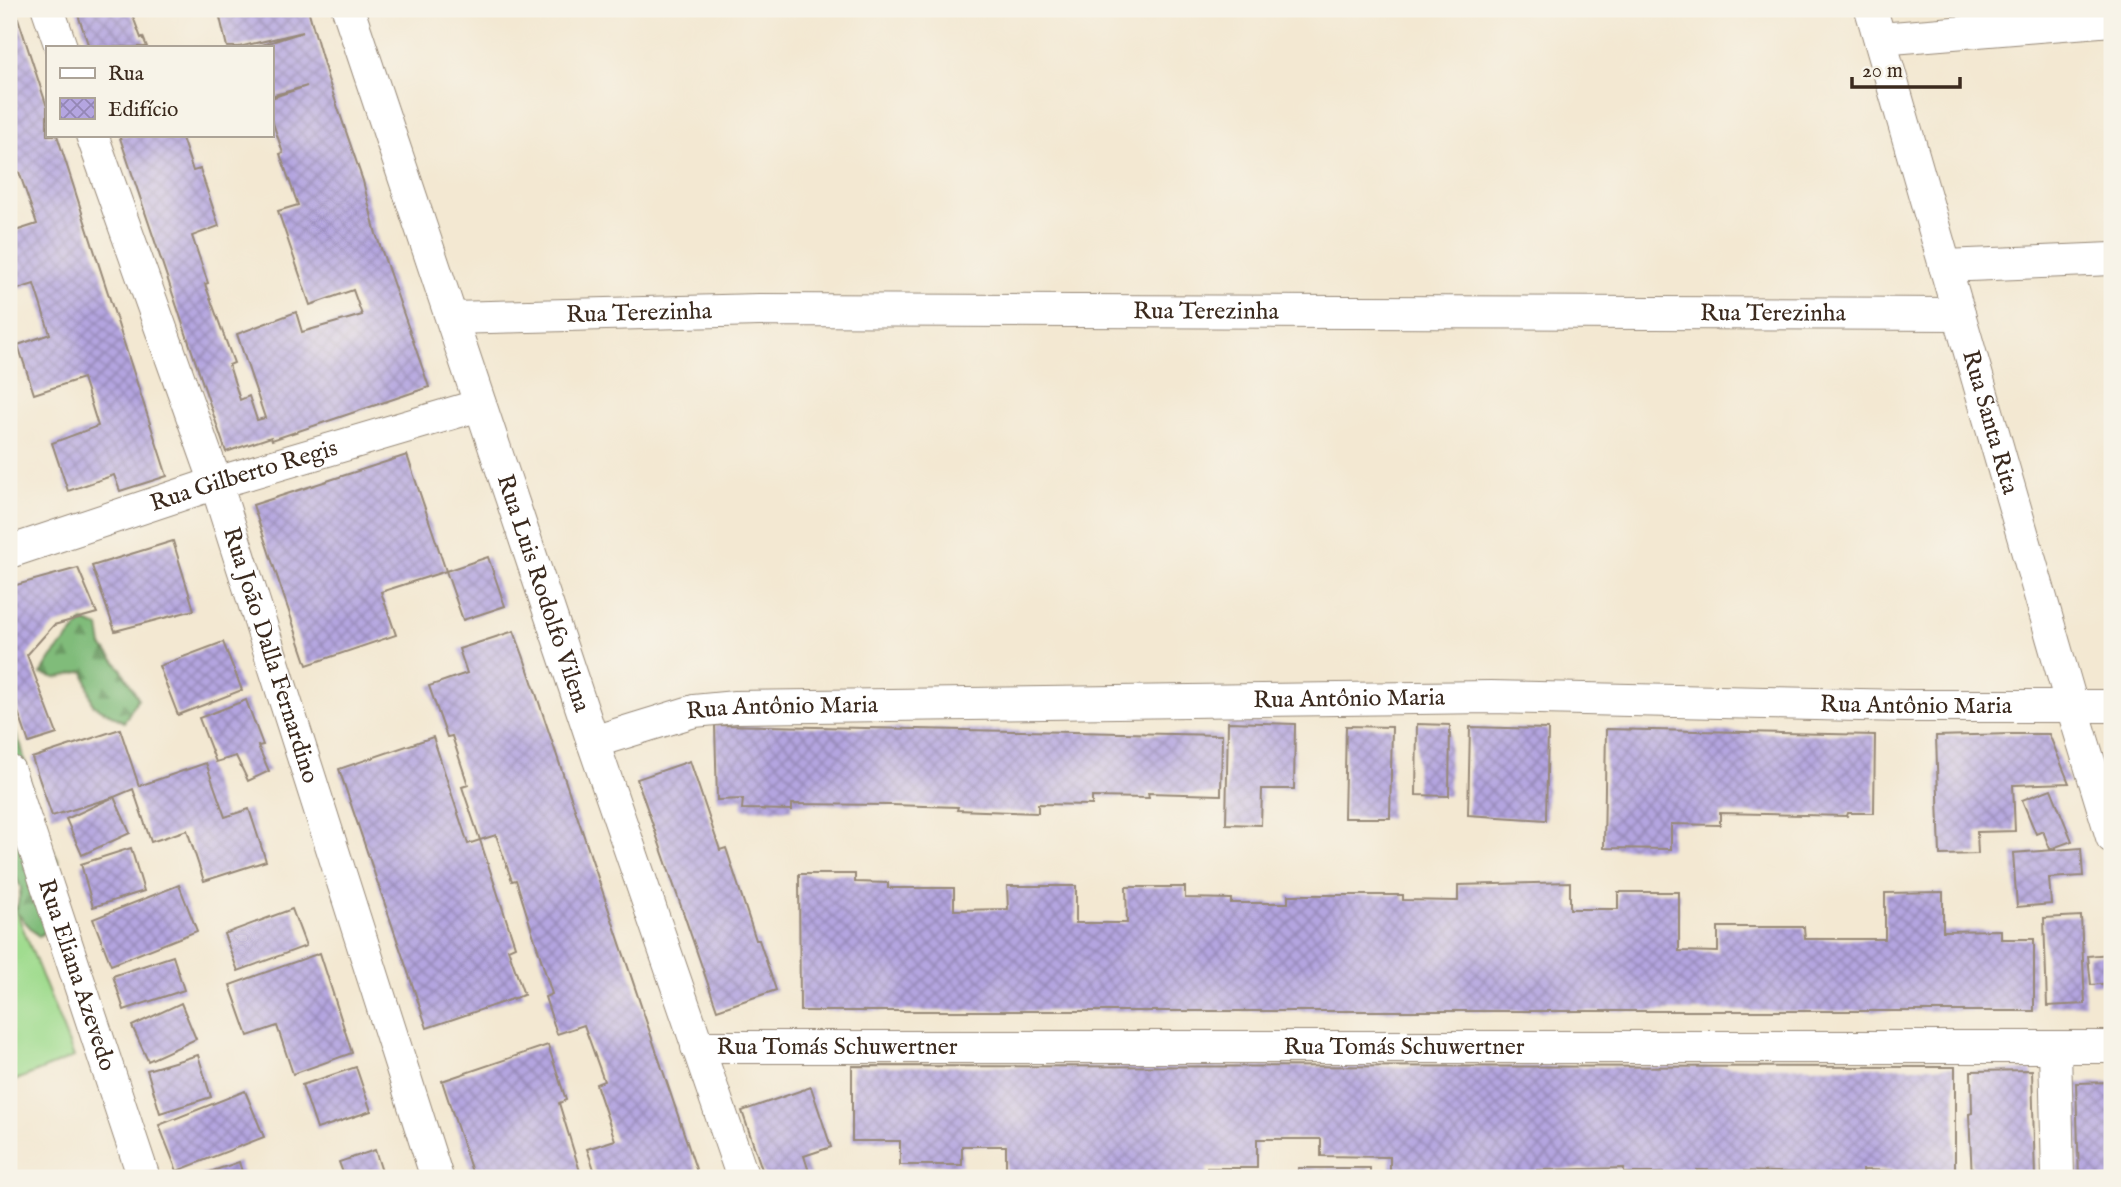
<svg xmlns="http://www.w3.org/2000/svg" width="2121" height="1187" font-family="'IM FELL English',serif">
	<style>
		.forest { fill: url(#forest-firs); stroke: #5e734c; stroke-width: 2 }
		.garden { fill: #a0dc8f; stroke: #6e8356; stroke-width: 2 }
		.building { fill: url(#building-cross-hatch) }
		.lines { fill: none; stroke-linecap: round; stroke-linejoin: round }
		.street-casing { stroke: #978978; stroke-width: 34 }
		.street { stroke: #fff; stroke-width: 32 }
		.labels { text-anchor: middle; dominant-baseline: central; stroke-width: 5; stroke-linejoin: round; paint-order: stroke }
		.street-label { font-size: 24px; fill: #3b2a1e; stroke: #f7f3e8 }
	</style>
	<defs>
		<pattern id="forest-firs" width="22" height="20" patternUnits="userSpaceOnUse" patternTransform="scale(1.75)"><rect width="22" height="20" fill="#80bc7a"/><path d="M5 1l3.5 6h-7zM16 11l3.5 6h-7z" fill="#6a9963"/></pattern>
		<pattern id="building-cross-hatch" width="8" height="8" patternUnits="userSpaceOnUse" patternTransform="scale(1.75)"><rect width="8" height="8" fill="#b4a5e0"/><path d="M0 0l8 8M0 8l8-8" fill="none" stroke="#9487b5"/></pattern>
	</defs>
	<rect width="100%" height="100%" fill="#f7f3e8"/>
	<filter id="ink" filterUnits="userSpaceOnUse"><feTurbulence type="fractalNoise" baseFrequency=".0143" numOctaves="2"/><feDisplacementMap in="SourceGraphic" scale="14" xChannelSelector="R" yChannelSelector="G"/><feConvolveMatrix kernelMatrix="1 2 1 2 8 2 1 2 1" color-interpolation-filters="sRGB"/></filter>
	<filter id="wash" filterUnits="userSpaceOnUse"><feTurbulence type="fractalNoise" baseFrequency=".00686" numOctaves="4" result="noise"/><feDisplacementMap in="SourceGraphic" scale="28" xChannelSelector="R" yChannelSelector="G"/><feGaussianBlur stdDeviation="1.57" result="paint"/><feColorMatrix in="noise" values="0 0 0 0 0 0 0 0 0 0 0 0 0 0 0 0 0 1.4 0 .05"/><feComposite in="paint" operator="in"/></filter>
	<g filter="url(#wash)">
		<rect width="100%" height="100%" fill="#f3e8d2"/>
		<g class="forest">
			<path d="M83,621L99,627L102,646L120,667L138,698L124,722L93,705L84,671L56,678L41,674L52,657Z"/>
			<path d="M9,720L21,745L41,829L58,860L64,895L51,924L39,937L16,912L21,888L9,863Z"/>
		</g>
		<path class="garden" d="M9,893L74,1057L9,1083Z"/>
		<g id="blocks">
			<g class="building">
				<path d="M9,9H15L47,107V135H57L167,476L120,491L114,475L68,491L52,443L98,426L83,378L34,394L18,345L50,334L34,284L9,292V233L37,224L19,172L9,175Z"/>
				<path d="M76,9H134L136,12L132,14L141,38L143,37L147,47H89Z"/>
				<path d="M218,9H308L328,79L363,181L376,234L429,387L272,440L271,437L226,452L119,135H181L193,171L200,169L219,226L192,236L208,283L205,284L234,363L229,365L240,400L249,396L257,420L265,418L237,334L296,312L302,332L362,315L353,290L310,305L278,211L298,205L280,154L283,153L271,117V98L307,86L271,96V47H256L303,32L239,47H227Z"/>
				<path d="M407,455L446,571L381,592L396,635L307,665L253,505Z"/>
				<path d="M173,541L194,610L115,631L92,566Z"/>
				<path d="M488,557L505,606L463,620L446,571Z"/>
				<path d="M78,568L97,613L54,625L27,655L57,734L29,743L9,686V587Z"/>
				<path d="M514,631L523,655L699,1178H597L587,1149L615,1140L596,1084L604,1081L584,1025L557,1034L545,997L552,994L516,880L512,881L496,835L480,840L462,787L468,785L452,736L447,737L429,686L467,673L459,649Z"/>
				<path d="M223,642L242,690L178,715L159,666Z"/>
				<path d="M246,700L263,745L258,746L269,771L248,781L236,756L216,762L199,718Z"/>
				<path d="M1228,722L1295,724L1294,789H1262L1261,825L1226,824Z"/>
				<path d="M1417,724L1450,725L1449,796L1416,795Z"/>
				<path d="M715,725L1222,735L1221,795L1148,793L1149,798L1092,797V805L1038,804V813L957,810L958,807L891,805L792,804V810L742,809L743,799L717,800Z"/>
				<path d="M1346,726L1392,727L1390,818H1344Z"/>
				<path d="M1470,727L1548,729L1546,820L1468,815Z"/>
				<path d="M120,729L139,786L206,763L225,817L249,809L266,861L204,881L187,830L151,842L133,789L114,797L130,833L82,855L66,819L114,797L52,816L32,758Z"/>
				<path d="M1606,729L1875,735L1874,813H1848L1847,816L1720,813V825L1671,824V849L1604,848Z"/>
				<path d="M2011,734H2049L2069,783L2013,785L2015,831L1977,832L1978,854L1940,855L1936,736Z"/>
				<path d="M433,737L468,844L480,840L515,946L508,949L524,995L427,1028L339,769Z"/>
				<path d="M690,761L720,850L726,848L756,940H759L776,990L717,1010L637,779Z"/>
				<path d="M2051,789L2072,841L2050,849L2043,831L2036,834L2022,800Z"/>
				<path d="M131,848L144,891L93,907L81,864Z"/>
				<path d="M2081,848L2083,876L2049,878L2051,904L2017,907L2013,853Z"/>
				<path d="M799,874H855V882L888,883V888H954V910L1008,909L1007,886H1076V923H1127L1126,887H1185V898L1231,899V903H1288V895H1403V900L1458,901V885L1570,882V909H1618V892H1679V951L1718,952V927H1804L1805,939H1885V893L1943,892V931L2001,930V939H2034V1011H800Z"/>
				<path d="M179,885L197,931L111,965L93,919Z"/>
				<path d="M292,909L306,946L238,971L224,934Z"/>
				<path d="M2081,916L2085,1004L2047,1006L2044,918Z"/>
				<path d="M320,953L352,1053L293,1074L277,1026L248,1036L230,985Z"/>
				<path d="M2110,954L2112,983L2091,985L2088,956Z"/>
				<path d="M173,956L184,990L124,1010L113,976Z"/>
				<path d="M181,1003L196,1039L148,1061L132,1026Z"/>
				<path d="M548,1045L566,1100L559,1103L582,1178H474L442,1081Z"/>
				<path d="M198,1055L211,1097L160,1113L147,1070Z"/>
				<path d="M852,1066L1955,1067V1172L1863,1170V1174L1697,1170V1173H1624V1168L1586,1169L1537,1170V1174H1482V1178H1390V1157L1321,1156V1139H1257V1168H1207V1178H1006V1146H962V1165H900V1141H852Z"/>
				<path d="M356,1067L371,1111L317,1129L302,1085Z"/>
				<path d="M2032,1070L2035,1178H1972L1969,1114L1972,1113L1971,1071Z"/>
				<path d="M2112,1082V1178H2079L2076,1083Z"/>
				<path d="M811,1087L831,1147L804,1156L811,1178H765L742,1111Z"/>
				<path d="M245,1091L264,1137L177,1171L159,1125Z"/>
				<path d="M375,1150L384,1178H345L339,1162Z"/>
				<path d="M239,1162L244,1178H192Z"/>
				<rect x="1298" y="1168" width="72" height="10"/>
			</g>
		</g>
	</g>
	<g filter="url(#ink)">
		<use href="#blocks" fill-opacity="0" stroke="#978978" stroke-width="2"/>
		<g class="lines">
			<defs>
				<g id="street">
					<path d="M48,9L61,47"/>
					<path id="s1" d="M348,9L593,742L743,1178"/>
					<path id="s2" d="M1871,9L2072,706L2112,837"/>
					<path d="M1880,39L2112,20"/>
					<path id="s3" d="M92,135L216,483L437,1178"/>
					<path d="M1945,266L2112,259"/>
					<path id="s4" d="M452,318L759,310L1959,314"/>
					<path id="s5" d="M9,552L216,483L480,405"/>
					<path id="s6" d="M593,742L694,711L735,707L1491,697L1905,706H2112"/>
					<path id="s7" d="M9,771L144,1178"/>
					<path id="s8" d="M697,1047H2112"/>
					<path d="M2055,1048L2058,1178"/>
				</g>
			</defs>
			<use href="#street" class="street-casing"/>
			<use href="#street" class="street"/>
		</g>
	</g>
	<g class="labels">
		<g class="street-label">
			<text stroke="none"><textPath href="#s4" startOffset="754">Rua Terezinha</textPath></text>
			<text stroke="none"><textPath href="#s4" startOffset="187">Rua Terezinha</textPath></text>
			<text stroke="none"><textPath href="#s4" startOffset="1321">Rua Terezinha</textPath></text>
			<text stroke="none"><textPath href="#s2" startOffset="430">Rua Santa Rita</textPath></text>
			<text stroke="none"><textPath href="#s5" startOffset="247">Rua Gilberto Regis</textPath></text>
			<text stroke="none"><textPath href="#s1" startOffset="616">Rua Luis Rodolfo Vilena</textPath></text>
			<text stroke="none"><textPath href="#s3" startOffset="550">Rua João Dalla Fernardino</textPath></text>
			<text stroke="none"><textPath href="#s6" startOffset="761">Rua Antônio Maria</textPath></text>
			<text stroke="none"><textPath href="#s6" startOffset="1328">Rua Antônio Maria</textPath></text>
			<text stroke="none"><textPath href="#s6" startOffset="194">Rua Antônio Maria</textPath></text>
			<text stroke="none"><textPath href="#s7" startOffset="215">Rua Eliana Azevedo</textPath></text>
			<text stroke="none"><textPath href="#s8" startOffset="707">Rua Tomás Schuwertner</textPath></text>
			<text stroke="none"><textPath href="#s8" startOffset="140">Rua Tomás Schuwertner</textPath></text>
		</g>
	</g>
	<rect width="2121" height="1187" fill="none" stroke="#f7f3e8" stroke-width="35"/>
	<rect x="46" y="46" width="228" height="91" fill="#f7f3e8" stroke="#aca397" stroke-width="2"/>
	<rect x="60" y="68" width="35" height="10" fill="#ffffff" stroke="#aca397" stroke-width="2"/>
	<text x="108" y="80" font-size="21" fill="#3b2a1e">Rua</text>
	<rect x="60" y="98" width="35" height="21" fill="url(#building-cross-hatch)" stroke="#aca397" stroke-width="2"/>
	<text x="108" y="116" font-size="21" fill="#3b2a1e">Edifício</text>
	<path d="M1852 77v10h108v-10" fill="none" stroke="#3b2a1e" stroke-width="3.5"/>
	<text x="1862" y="77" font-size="21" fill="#3b2a1e" stroke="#f7f3e8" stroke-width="5" paint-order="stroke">20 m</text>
</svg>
